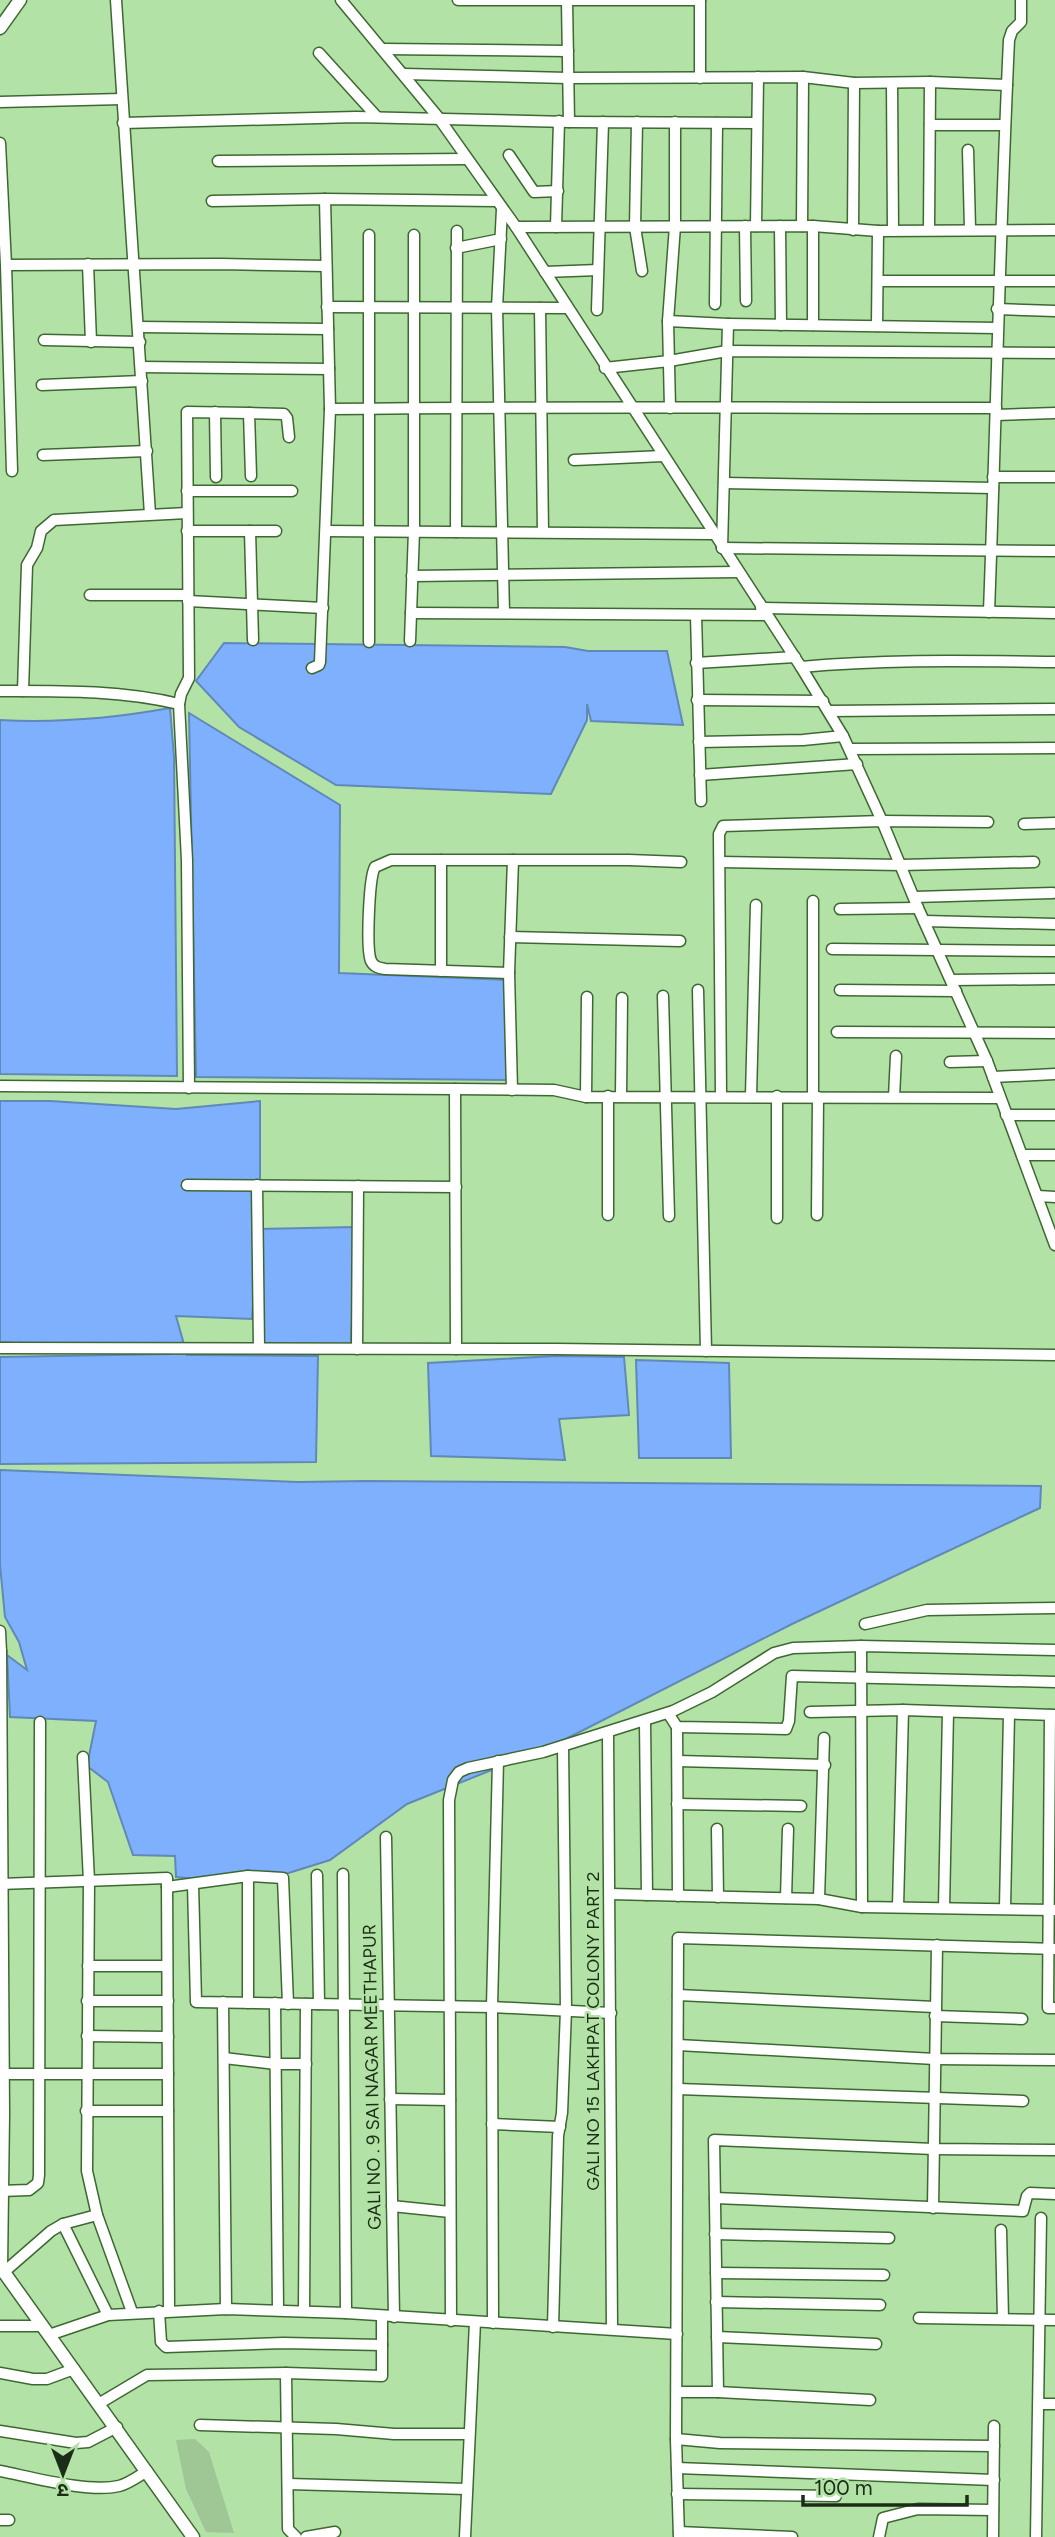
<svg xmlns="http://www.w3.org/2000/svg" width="1055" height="2537" font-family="Figtree,'Noto Sans Devanagari',sans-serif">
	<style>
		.green { fill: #9fc695 }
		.water { fill: #7eb0fe; stroke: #6089b8; stroke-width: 2 }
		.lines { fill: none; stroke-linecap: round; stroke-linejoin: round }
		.minor-casing { stroke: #3e6832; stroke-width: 13 }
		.tertiary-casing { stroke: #3e6832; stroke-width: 15 }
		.minor { stroke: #fff; stroke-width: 10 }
		.tertiary { stroke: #fff; stroke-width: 12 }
		.labels { text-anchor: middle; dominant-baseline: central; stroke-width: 5; stroke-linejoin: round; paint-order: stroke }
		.street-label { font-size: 18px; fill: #1b2d16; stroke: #b2e2a6 }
	</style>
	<rect width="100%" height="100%" fill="#b2e2a6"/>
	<path class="green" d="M195,2439L209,2452L234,2533L206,2532L186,2489L176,2440Z"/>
	<g class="water">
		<path d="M224,643L565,647L588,651H667L683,725L591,721L587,704V720L551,794L336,785L239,727L196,681Z"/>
		<path d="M170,708L174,757L177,1076L0,1074V720C56,723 115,718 170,708Z"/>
		<path d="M189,713L340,805L339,973L511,980L506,1080L196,1077Z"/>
		<path d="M0,1101H50L176,1109L260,1101V1199L252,1319L176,1316L187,1355L318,1356L316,1462L0,1464V1357L173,1354L0,1342Z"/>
		<path d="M355,1227L351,1345L259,1344V1229Z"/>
		<path d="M556,1356L624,1357L629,1415L559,1419L565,1460L431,1456L428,1363Z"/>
		<path d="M636,1360L729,1363L731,1458H639Z"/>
		<path d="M0,1470L298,1482L366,1481L1041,1486L1040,1508L792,1624L554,1745L407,1804L330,1860L279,1876L208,1880L176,1877L175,1856L133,1855L108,1782L87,1766L96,1721L10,1717L7,1655L27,1670L19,1642L5,1617L0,1565Z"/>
	</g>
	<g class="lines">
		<defs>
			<g id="minor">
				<path d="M116,0L150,514"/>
				<path d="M341,0L438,117L516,227L801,667L843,736L882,821L918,908L987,1061L1055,1245"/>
				<path d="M458,0H700"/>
				<path d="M567,1L569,122"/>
				<path d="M383,49L568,51"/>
				<path d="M319,53L377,117"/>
				<path d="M404,74L568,78L803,77L854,83L930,82L1007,85"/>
				<path d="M700,78V0"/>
				<path d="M892,83L893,230"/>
				<path d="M0,102L122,99"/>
				<path d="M637,122L635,227L642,271"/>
				<path d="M123,123L356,117L569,122L757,123"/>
				<path d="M930,125H1005"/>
				<path d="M0,143L6,265L12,471"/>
				<path d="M968,150L970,229"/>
				<path d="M509,155L534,192L558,191"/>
				<path d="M218,161L466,159"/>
				<path d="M212,201L325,199L496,201"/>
				<path d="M502,209L497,308L504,613"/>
				<path d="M745,226L746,301"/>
				<path d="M756,226L758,77"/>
				<path d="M780,226L781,325"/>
				<path d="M802,226L803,77"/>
				<path d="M813,226V325"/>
				<path d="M516,227L813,226L878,231L1055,230"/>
				<path d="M556,227L559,121"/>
				<path d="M929,229L930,82"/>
				<path d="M853,230L854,83"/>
				<path d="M369,235V642"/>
				<path d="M456,248L501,239"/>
				<path d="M88,264L91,342"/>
				<path d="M6,265L221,264L326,266"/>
				<path d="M545,272L598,270"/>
				<path d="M878,281H1055"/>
				<path d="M715,304L717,123"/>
				<path d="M327,307L567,308"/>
				<path d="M540,308L543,532"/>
				<path d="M997,309L1055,311"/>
				<path d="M597,310L603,122"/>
				<path d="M668,321L728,324"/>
				<path d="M877,326L878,231"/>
				<path d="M139,327L328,329"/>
				<path d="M44,340L140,342"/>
				<path d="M141,367L329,369"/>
				<path d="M605,368L669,361L727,351L1055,353"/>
				<path d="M42,385L142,381"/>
				<path d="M670,408L668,321L675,226V122"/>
				<path d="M330,409C552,406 774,408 996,408"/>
				<path d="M215,412L216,477"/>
				<path d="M249,413L284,414L287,418L289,437"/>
				<path d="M996,415L1055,413"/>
				<path d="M43,455L147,451"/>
				<path d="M574,460L663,456"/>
				<path d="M993,477H1055"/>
				<path d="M724,483L993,488"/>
				<path d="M187,491H292"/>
				<path d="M187,531H276"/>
				<path d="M250,531L253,640"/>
				<path d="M326,531L713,534"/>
				<path d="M456,532L457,231"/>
				<path d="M722,548L728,324L997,328"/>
				<path d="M722,548L1055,551"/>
				<path d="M412,576L738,572"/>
				<path d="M90,595H188"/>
				<path d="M188,601L323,608"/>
				<path d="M761,608L1055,613"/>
				<path d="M989,612C996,422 1000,231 1009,40L1012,31L1021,22V0"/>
				<path d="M411,613L766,615"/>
				<path d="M696,615L701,801"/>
				<path d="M410,641L414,531V235"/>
				<path d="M696,663L795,657"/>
				<path d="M801,667C886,659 970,661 1055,662"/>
				<path d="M312,668L319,665L320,662L330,409L325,199"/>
				<path d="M0,691C61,691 120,690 179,704"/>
				<path d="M23,691L27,565L37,548L41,531L54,520L187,513"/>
				<path d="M697,700L823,701"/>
				<path d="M829,711L1055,709"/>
				<path d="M699,742L803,740L843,736"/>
				<path d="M850,749L1055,748"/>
				<path d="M700,775L857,764"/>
				<path d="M1024,824L1055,823"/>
				<path d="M441,860V971"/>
				<path d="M720,862L901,865L1034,862"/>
				<path d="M914,897L1053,893"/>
				<path d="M840,909L918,908"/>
				<path d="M924,921L1055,924"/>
				<path d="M510,937L680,941"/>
				<path d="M832,949L1055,951"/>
				<path d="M509,973L385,969C379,968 374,967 371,961C366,949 369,877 375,867L391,860H629L681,862"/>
				<path d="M951,980L1055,979"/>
				<path d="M698,990L706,1351"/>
				<path d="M840,990L956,991"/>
				<path d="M663,996L669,1216"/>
				<path d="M837,1032L1055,1033"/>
				<path d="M950,1062L987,1061"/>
				<path d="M993,1077L1055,1074"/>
				<path d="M0,1086L455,1089L456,1349"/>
				<path d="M189,1088L187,860L179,704L181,694L189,678L187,412L249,413L251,476"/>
				<path d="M455,1089L554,1090L586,1097L1000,1098"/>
				<path d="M512,1090L509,973L513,860"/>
				<path d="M608,1096V1215"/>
				<path d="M621,1096L622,998"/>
				<path d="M721,1096L719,834L723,826L882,821L988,822"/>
				<path d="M751,1096L756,905"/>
				<path d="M777,1096V1218"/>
				<path d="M586,1097L587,997"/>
				<path d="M813,1097V901"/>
				<path d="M894,1097L896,1056"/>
				<path d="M1006,1115H1055"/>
				<path d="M1022,1155H1055"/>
				<path d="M187,1185L456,1187"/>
				<path d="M257,1185L259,1348"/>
				<path d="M1038,1196L1055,1197"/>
				<path d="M817,1215L818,1097"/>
				<path d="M0,1348L556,1349L1055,1355"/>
				<path d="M357,1349L358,1186"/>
				<path d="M865,1624L927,1610L1055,1608"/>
				<path d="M0,1631L1,1652"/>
				<path d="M861,1646L862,1907"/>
				<path d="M810,1712L903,1710L1055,1715"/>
				<path d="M668,1713L677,1727L786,1729L789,1721L792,1676L1055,1682"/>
				<path d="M1050,1715L1048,2008H1055"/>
				<path d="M645,1722L647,1895"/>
				<path d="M677,1727L678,1896"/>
				<path d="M608,1733L612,2329"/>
				<path d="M83,1757L89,1881L87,2171L97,2215L132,2312"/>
				<path d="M678,1761L825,1765"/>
				<path d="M677,1804L801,1806"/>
				<path d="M717,1829L718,1897"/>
				<path d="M386,1837L394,2317"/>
				<path d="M343,1874L346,2313"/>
				<path d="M317,1875L319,2004"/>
				<path d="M248,1876V2003"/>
				<path d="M0,1884L167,1878L169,2311"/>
				<path d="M193,1884L196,2002L492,2007L611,2013"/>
				<path d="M167,1887L248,1876L283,1878L288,2004"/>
				<path d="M610,1894L819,1899L862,1907L1055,1910"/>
				<path d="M786,1898L788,1829"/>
				<path d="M819,1899L824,1738"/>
				<path d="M898,1907L903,1710"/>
				<path d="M944,1908L948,1712"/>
				<path d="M1005,1908L1009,1714"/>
				<path d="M88,1966H167"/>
				<path d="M678,1995L935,2007"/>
				<path d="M87,2001H168"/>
				<path d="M223,2002L226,2309"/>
				<path d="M275,2003L278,2309"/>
				<path d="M935,2016L1022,2019"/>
				<path d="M87,2036L168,2037"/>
				<path d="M678,2045L935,2059L1055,2060"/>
				<path d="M224,2058L276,2064H306"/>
				<path d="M0,2074H168"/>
				<path d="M678,2089L1023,2101"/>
				<path d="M390,2099L450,2100"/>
				<path d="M86,2111H168"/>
				<path d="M492,2124L560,2127"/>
				<path d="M0,2191L29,2190L38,2183L39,2175L40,1722"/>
				<path d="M715,2198L1023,2211L1027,2196L1030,2193L1055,2194"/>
				<path d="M392,2206L450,2212"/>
				<path d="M933,2208L937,1945"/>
				<path d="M63,2224L108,2315"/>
				<path d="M1001,2230L1003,2319"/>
				<path d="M715,2234L889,2238"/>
				<path d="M4,2272L51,2231L63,2224L97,2215"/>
				<path d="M716,2273L884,2275"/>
				<path d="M716,2302L880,2305"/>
				<path d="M159,2311L161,2342L166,2347L283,2343L382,2345"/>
				<path d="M304,2311L306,2004"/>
				<path d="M919,2318L1055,2320"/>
				<path d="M451,2321L449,1800L453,1780L459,1772L468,1768L543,1752L673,1711L712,1692L774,1653L793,1648L861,1646L1055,1650"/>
				<path d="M493,2323L492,2007L498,1761"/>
				<path d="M0,2326H43"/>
				<path d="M553,2327L558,2136L562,2113L566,2010L563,1746"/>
				<path d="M49,2335L108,2315L226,2309L346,2313L677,2334"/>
				<path d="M717,2337L876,2344"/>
				<path d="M0,2373L33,2379H47L74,2369"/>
				<path d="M286,2373L288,2529L296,2537"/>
				<path d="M678,2392H718L870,2400"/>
				<path d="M718,2392L714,2140L934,2149L1055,2150"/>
				<path d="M100,2403L147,2375L286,2373L382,2376V2316"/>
				<path d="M1039,2404H1055"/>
				<path d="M200,2425L336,2429L394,2434H469"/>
				<path d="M0,2431L76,2443L88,2442L117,2427"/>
				<path d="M676,2439L720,2443L994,2446"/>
				<path d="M677,2468L994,2480"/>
				<path d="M0,2471C31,2477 88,2493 119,2486C128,2484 139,2476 147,2471"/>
				<path d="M288,2484L467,2489"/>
				<path d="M677,2494L836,2496"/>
				<path d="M0,2520H9"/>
				<path d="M679,2532L792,2537"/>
				<path d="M306,2537L335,2532"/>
				<path d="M465,2537L475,2322"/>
				<path d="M679,2537L676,2439L678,1938L1055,1949"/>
				<path d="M879,2537L883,2518L918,2509L993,2510"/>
				<path d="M993,2537L994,2426"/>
				<path d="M1036,2537L1041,2218"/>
			</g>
			<g id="tertiary">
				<path d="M0,28L20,0"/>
				<path d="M0,1651L3,2114L1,2268L193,2537"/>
			</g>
		</defs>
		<use href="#minor" class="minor-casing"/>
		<use href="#tertiary" class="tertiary-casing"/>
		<use href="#minor" class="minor"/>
		<use href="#tertiary" class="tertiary"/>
	</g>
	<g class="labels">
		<g class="street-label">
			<text transform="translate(593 2031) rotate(-90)">GALI NO 15 LAKHPAT COLONY PART 2</text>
			<text transform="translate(372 2077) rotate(-91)">GALI NO . 9 SAI NAGAR MEETHAPUR</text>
		</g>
	</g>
	<g transform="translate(63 2474) rotate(180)" stroke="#b2e2a6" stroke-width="5" paint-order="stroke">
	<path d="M0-5L12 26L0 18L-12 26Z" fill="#1b2d16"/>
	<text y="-10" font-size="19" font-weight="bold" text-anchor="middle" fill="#1b2d16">उ</text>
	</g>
	<path d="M803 2495v10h164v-10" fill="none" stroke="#1b2d16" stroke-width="3.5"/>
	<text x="814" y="2495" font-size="21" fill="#1b2d16" stroke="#b2e2a6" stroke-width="5" paint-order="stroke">100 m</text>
</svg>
